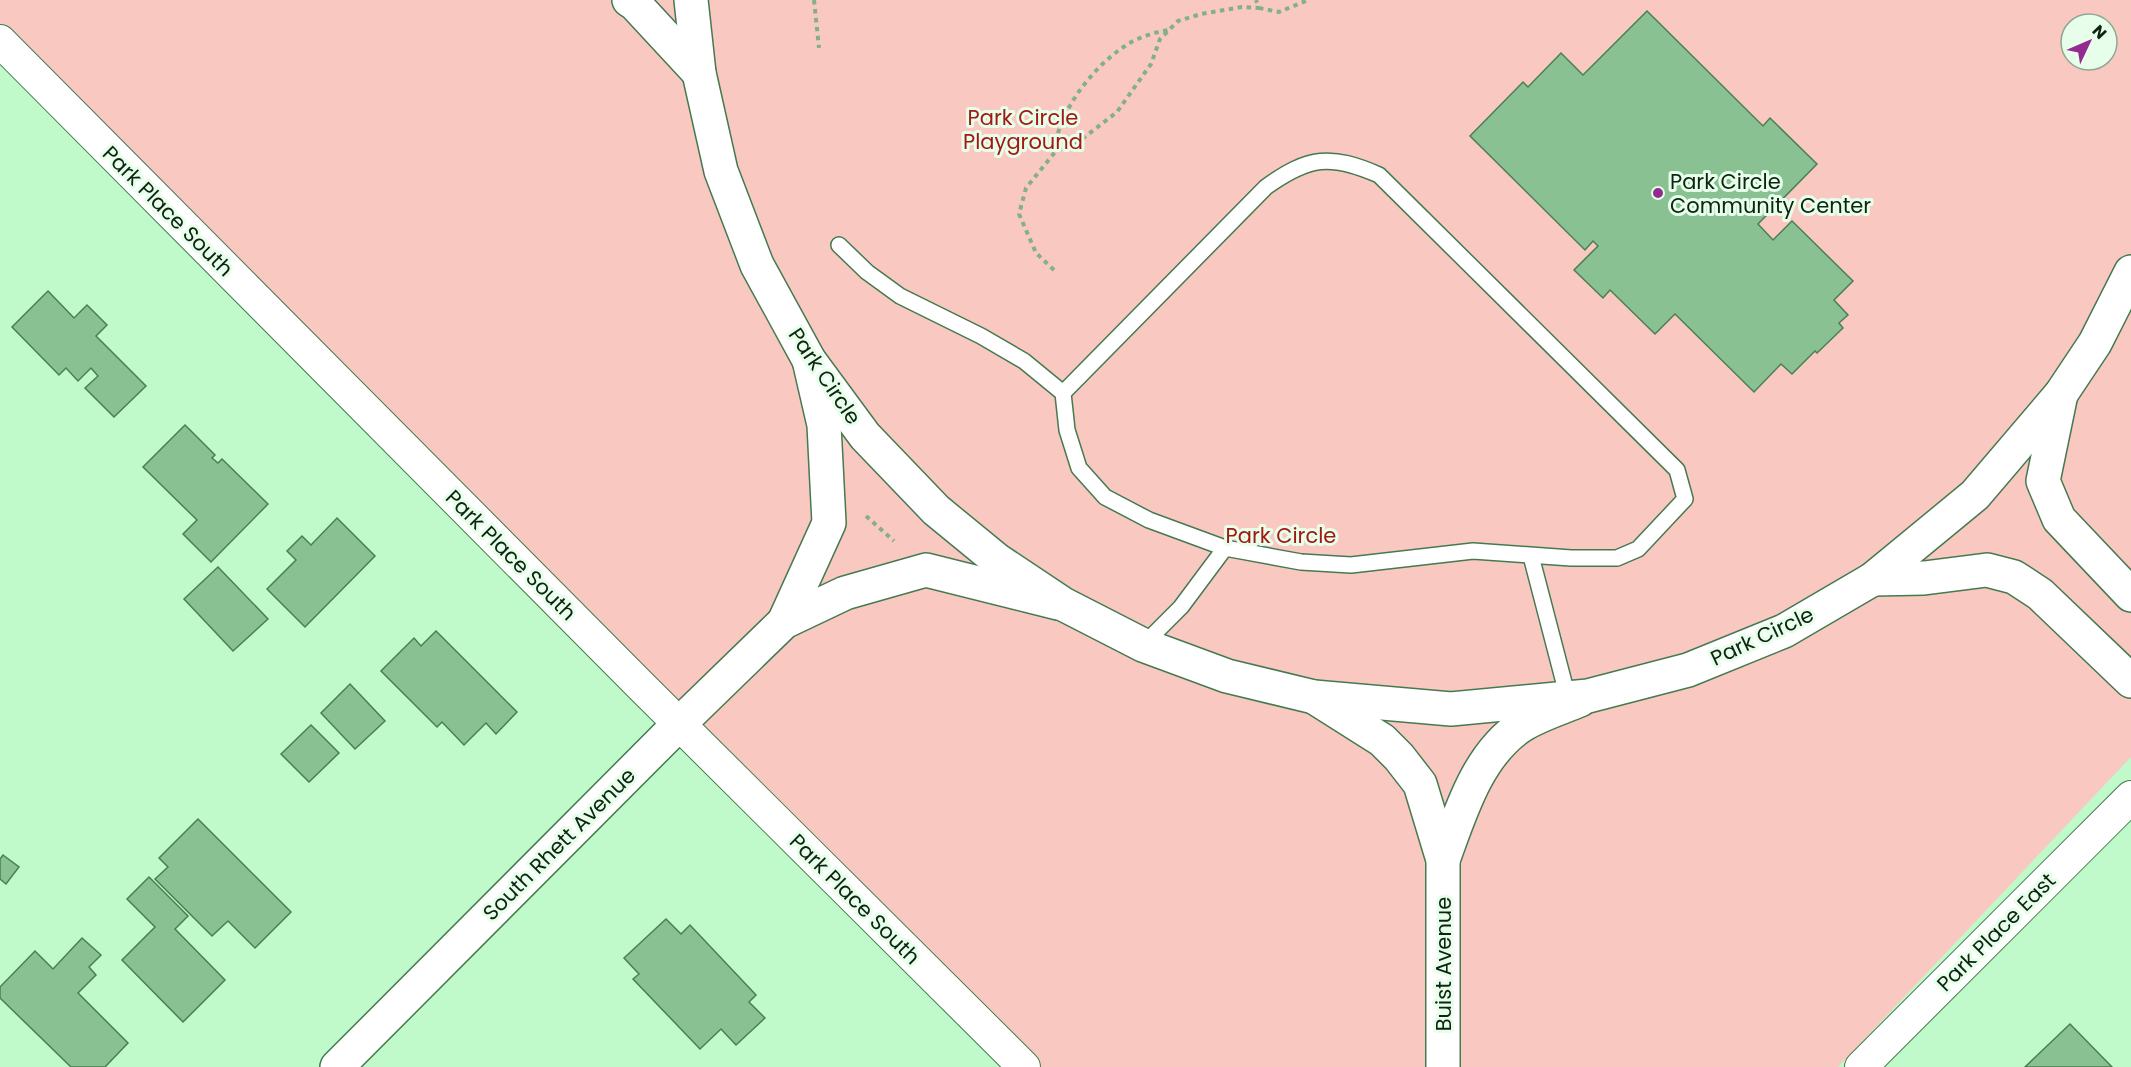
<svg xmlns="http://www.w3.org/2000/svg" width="2131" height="1067" font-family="Poppins,sans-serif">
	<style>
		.green { fill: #f9c9c1; fill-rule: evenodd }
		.building { fill: #8ac193; stroke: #4a7f54; stroke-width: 1.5 }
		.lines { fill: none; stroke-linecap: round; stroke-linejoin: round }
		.service-casing { stroke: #457a50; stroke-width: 18 }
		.minor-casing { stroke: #457a50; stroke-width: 34 }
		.tertiary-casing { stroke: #457a50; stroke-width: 36 }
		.secondary-casing { stroke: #457a50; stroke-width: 36 }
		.path { stroke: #83b08b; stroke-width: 4; stroke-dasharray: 4.5 4.5; stroke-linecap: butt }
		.service { stroke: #fff; stroke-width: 15 }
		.minor { stroke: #fff; stroke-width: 32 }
		.tertiary { stroke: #fff; stroke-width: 33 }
		.secondary { stroke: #fff; stroke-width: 33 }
		.poi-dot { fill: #932c90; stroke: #e7feea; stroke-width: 2 }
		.labels { text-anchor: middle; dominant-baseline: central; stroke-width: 6; stroke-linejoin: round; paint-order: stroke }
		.park-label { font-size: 21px; fill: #a21911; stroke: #e7feea }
		.poi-label { font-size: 21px; fill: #0e2412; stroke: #e7feea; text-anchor: start }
		.street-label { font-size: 21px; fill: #0e2412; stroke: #e7feea }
	</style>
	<rect width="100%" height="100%" fill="#c1faca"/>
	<path class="green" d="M0,0H2131V757L1838,1067H1027L0,41ZM2071,24H2107V60H2071Z"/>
	<g class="building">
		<path d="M1647,11L1763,126L1770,118L1817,164L1758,224L1773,240L1792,221L1853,281L1834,300L1848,315L1839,323L1843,328L1817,353L1815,351L1792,374L1781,364L1754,392L1675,314L1655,334L1610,290L1603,298L1574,270L1598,246L1593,241L1585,250L1470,136L1523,82L1528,87L1561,53L1583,75Z"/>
		<path d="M48,291L74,318L87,305L107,325L96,336L146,386L114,417L85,388L98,376L91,368L78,381L66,368L59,375L12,327Z"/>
		<path d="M185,425L215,455L212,458L218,463L222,459L268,504L211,562L183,534L197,520L143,467Z"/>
		<path d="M337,518L375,556L305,627L267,589L296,560L287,551L302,536L311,545Z"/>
		<path d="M218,567L268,619L233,651L184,599Z"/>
		<path d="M436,631L517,712L496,734L486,723L464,745L442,722L437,727L381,671L414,638L421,646Z"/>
		<path d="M350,684L385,721L355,749L321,713Z"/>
		<path d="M311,725L339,753L309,782L281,754Z"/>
		<path d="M198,819L291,912L255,948L228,921L212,936L155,879L168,867L159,858Z"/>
		<path d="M3,855L19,867L6,884L0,879V859Z"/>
		<path d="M149,877L188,916L175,929L225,980L183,1022L122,960L155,927L127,899Z"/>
		<path d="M666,919L681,934L690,925L756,995L749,1002L765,1018L736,1045L721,1029L700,1049L633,979L639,974L624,958Z"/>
		<path d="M82,938L101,955L89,967L96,975L78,993L128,1043L105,1067H71L0,998V987L35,951L53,969Z"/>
		<path d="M2070,1024L2112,1067H2025Z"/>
	</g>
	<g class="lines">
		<defs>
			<g id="service">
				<path d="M839,245L867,272L900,296L981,336L1024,361L1063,393L1067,430L1079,468L1105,497L1149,520L1225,548L1301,562L1351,565L1473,551L1571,558H1617L1638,549L1685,499L1677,470L1379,175C1331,154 1309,156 1266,187L1063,393"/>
				<path d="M1531,556L1568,698"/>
				<path d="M1143,645L1181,607L1225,548"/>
			</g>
			<g id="minor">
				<path d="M0,41L641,686L1024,1067"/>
				<path d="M1861,1067L2131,797"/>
			</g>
			<g id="tertiary">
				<path d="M629,0L635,4L699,73"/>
				<path d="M2061,394L2043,481L2059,519L2131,595"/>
				<path d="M1873,579L1924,578L1987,570L2014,577L2040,594L2131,681"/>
				<path d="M784,622L829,523L824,425L809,360"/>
				<path d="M1314,697L1382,740L1399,757L1420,784L1443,860V1067"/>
				<path d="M1443,860C1460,814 1477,755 1521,726C1538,715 1561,708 1580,700"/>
				<path d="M337,1067L679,724L784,622L845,593L926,570L1058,603"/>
			</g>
			<path id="secondary" d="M691,0L699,73L721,171L757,265L809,360L865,436L936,510L997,560L1063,604L1143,645L1227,676L1314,697L1451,709L1588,696L1688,670L1784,631L1873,579L1975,495L2061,394L2095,343L2131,272"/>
		</defs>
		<use href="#service" class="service-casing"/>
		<use href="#minor" class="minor-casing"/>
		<use href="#tertiary" class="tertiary-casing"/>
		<use href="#secondary" class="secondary-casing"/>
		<g class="path">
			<path d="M814,0L819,48"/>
			<path d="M1259,8L1279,12L1308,0"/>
			<path d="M1056,151C1057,145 1057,139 1058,133C1068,100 1096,65 1125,46C1138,37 1153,33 1168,30"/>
			<path d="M1054,270L1036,253L1019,214L1026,188L1056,151L1077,143L1117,112L1151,64L1160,39L1178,21L1201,14L1242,7L1259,8L1256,0"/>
			<path d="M866,516L894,541"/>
		</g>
		<use href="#service" class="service"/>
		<use href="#minor" class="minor"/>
		<use href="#tertiary" class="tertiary"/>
		<use href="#secondary" class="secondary"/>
	</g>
	<circle class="poi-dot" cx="1658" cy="193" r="6"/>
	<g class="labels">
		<g class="park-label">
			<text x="1023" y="117">Park Circle<tspan x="1023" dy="24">Playground</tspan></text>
			<text x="1281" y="535">Park Circle</text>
		</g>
		<g class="poi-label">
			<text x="1670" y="181">Park Circle<tspan x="1670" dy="24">Community Center</tspan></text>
		</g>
		<g class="street-label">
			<text transform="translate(168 211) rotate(45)">Park Place South</text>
			<text transform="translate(825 376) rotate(56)">Park Circle</text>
			<text transform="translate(511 555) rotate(45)">Park Place South</text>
			<text transform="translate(1762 636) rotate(-25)">Park Circle</text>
			<text transform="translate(559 844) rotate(-45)">South Rhett Avenue</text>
			<text transform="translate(855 899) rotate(45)">Park Place South</text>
			<text transform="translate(1996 932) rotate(-45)">Park Place East</text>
			<text transform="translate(1443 964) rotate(-90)">Buist Avenue</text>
		</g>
	</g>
	<g transform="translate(2089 42) rotate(46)"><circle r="28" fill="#e7feea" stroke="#90a794" stroke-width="1.5"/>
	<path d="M0-4.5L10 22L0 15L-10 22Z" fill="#932c90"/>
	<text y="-9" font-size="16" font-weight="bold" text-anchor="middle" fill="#0e2412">N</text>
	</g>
</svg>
